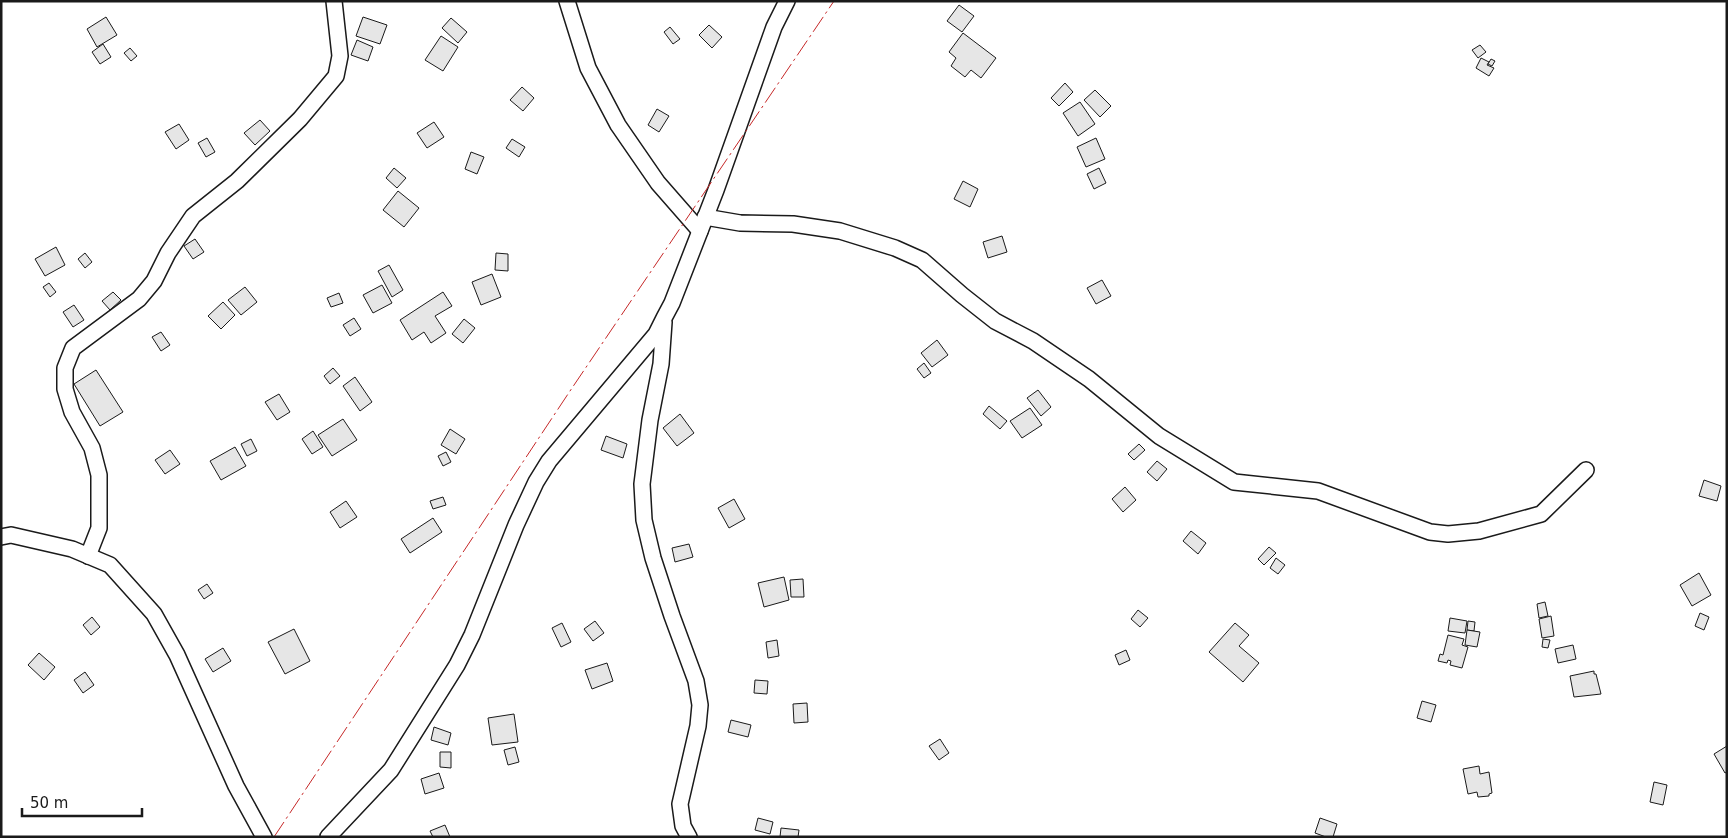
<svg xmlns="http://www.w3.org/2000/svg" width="1728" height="838" font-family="'DejaVu Sans',sans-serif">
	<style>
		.building { fill: #e6e6e6; stroke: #1a1a1a }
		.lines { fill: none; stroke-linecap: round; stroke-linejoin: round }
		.minor-casing { stroke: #1a1a1a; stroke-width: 18 }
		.minor { stroke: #fff; stroke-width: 15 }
		.power { stroke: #c62828; stroke-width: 1; stroke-dasharray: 18 4 2.5 4; stroke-linecap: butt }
	</style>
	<rect width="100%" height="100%" fill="#fff"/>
	<g class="building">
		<path d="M959,5L974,16L962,32L947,21Z"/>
		<path d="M106,17L117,35L97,47L87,29Z"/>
		<path d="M363,17L387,25L380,44L356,36Z"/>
		<path d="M451,18L467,32L458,43L442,28Z"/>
		<path d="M709,25L722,37L712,48L699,35Z"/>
		<path d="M670,27L680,39L673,44L664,32Z"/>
		<path d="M963,33L996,58L981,78L971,70L965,77L951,66L956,58L949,52Z"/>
		<path d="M441,36L458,47L443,71L425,60Z"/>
		<path d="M357,40L373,47L368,61L351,55Z"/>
		<path d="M103,44L111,57L100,64L92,52Z"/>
		<path d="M1480,45L1486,52L1478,58L1472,50Z"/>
		<path d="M130,48L137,56L131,61L124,53Z"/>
		<path d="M1481,58L1489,62L1487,65L1494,68L1489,76L1476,68Z"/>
		<path d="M1491,59L1495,61L1492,66L1488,64Z"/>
		<path d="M1065,83L1073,92L1059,106L1051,98Z"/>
		<path d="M522,87L534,98L523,111L510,100Z"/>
		<path d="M1095,90L1111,106L1100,117L1084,100Z"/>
		<path d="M1080,102L1095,124L1078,136L1063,113Z"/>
		<path d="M657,109L669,116L659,132L648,125Z"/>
		<path d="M260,120L270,131L255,145L244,133Z"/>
		<path d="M434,122L444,137L427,148L417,133Z"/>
		<path d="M179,124L189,140L176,149L165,132Z"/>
		<path d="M207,138L215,152L206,157L198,143Z"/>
		<path d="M1096,138L1105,159L1086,167L1077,147Z"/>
		<path d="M512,139L525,147L519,157L506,148Z"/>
		<path d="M471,152L484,157L477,174L465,169Z"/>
		<path d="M394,168L406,178L397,188L386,178Z"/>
		<path d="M1099,168L1106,183L1094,189L1087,174Z"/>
		<path d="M963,181L978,189L970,207L954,199Z"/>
		<path d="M398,191L419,208L404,227L383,210Z"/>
		<path d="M1002,236L1007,252L988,258L983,242Z"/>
		<path d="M195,239L204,252L193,259L184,246Z"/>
		<path d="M56,247L65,265L45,276L35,259Z"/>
		<path d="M85,253L92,262L85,268L78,259Z"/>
		<path d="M496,253L508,254V271L495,270Z"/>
		<path d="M389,265L403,290L392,297L378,271Z"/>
		<path d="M492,274L501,297L481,305L472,282Z"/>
		<path d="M1102,280L1111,296L1096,304L1087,288Z"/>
		<path d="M49,283L56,292L50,297L43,287Z"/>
		<path d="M382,285L392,303L373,313L363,295Z"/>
		<path d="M245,287L257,302L241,315L228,300Z"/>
		<path d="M113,292L121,300L110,310L102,301Z"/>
		<path d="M443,292L452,306L435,316L446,333L431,343L424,332L412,340L400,320Z"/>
		<path d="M339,293L343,303L331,307L327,298Z"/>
		<path d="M223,302L235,315L221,329L208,316Z"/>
		<path d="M74,305L84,320L73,327L63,312Z"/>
		<path d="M354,318L361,329L350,336L343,325Z"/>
		<path d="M464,319L475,328L463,343L452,334Z"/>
		<path d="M161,332L170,345L161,351L152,337Z"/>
		<path d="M937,340L948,355L932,367L921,353Z"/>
		<path d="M924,363L931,373L924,378L917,369Z"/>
		<path d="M333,368L340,376L330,384L324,376Z"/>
		<path d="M96,370L123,412L100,426L74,384Z"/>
		<path d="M355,377L372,402L360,411L343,386Z"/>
		<path d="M1038,390L1051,407L1041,416L1027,398Z"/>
		<path d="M279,394L290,412L277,420L265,402Z"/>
		<path d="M989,406L1007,421L1000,429L983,414Z"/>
		<path d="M1030,408L1042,425L1022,438L1010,421Z"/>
		<path d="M680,414L694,433L677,446L663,428Z"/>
		<path d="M343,419L357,440L332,456L318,435Z"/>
		<path d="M450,429L465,439L456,454L441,445Z"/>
		<path d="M313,431L323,447L312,454L302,439Z"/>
		<path d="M606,436L627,444L623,458L601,450Z"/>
		<path d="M251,439L257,451L247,456L241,444Z"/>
		<path d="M1139,444L1145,450L1134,460L1128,454Z"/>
		<path d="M235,447L246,466L221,480L210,461Z"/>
		<path d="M170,450L180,464L165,474L155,460Z"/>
		<path d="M446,452L451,462L443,466L438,456Z"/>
		<path d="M1157,461L1167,469L1157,481L1147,472Z"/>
		<path d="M1704,480L1721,486L1717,501L1699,496Z"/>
		<path d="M1125,487L1136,500L1123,512L1112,499Z"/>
		<path d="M443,497L446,505L433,509L430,501Z"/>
		<path d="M734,499L745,519L729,528L718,508Z"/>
		<path d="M346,501L357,517L340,528L330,512Z"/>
		<path d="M433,518L442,532L410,553L401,539Z"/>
		<path d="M1191,531L1206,543L1198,554L1183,541Z"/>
		<path d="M689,544L693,557L675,562L672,548Z"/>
		<path d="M1269,547L1276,553L1264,565L1258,559Z"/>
		<path d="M1276,558L1285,565L1278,574L1270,568Z"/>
		<path d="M1699,573L1711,595L1692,606L1680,585Z"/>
		<path d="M784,577L789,600L764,607L758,583Z"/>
		<path d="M803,579L804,597H791L790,580Z"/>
		<path d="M207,584L213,593L204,599L198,590Z"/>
		<path d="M1545,602L1548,616L1539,618L1537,604Z"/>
		<path d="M1138,610L1148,618L1140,627L1131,619Z"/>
		<path d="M1700,613L1709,617L1704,630L1695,626Z"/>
		<path d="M1551,616L1554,636L1542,638L1539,619Z"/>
		<path d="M92,617L100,627L91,635L83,625Z"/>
		<path d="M1450,618L1467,621L1465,633L1448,631Z"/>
		<path d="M595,621L604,633L593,641L584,629Z"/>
		<path d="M1468,621L1475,622L1474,631L1467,630Z"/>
		<path d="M562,623L571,642L561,647L552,628Z"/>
		<path d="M1235,623L1249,635L1239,646L1259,663L1243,682L1209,652Z"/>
		<path d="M294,629L310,661L285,674L268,642Z"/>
		<path d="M1467,630L1480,632L1477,647L1465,645Z"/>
		<path d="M1448,635L1464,639L1462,645L1468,647L1462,668L1450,665L1451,661L1448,660L1447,663L1438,661L1440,654L1443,655Z"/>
		<path d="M1543,639L1550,640L1548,648L1542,647Z"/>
		<path d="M777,640L779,656L768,658L766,642Z"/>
		<path d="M1573,645L1576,659L1558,663L1555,649Z"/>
		<path d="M223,648L231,661L213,672L205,659Z"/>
		<path d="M1126,650L1130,660L1119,665L1115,655Z"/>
		<path d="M39,653L55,667L44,680L28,665Z"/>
		<path d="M607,663L613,681L592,689L585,670Z"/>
		<path d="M1594,671V674H1596L1601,694L1574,697L1570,676Z"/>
		<path d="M85,672L94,685L83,693L74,680Z"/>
		<path d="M755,680L768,681L767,694L754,693Z"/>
		<path d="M1422,701L1436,705L1431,722L1417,718Z"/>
		<path d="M807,703L808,722L794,723L793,704Z"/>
		<path d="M514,714L518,742L492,745L488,718Z"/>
		<path d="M731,720L751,725L748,737L728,732Z"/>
		<path d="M434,727L451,733L448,745L431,740Z"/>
		<path d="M940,739L949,753L939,760L929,746Z"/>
		<path d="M1727,746V772L1725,773L1714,754Z"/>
		<path d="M515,747L519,762L508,765L504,750Z"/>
		<path d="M440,752H451V768L440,767Z"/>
		<path d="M1479,766L1480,774L1489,772L1492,793L1489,794V796L1478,797L1477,792L1468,794L1463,769Z"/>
		<path d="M439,773L444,788L425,794L421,779Z"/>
		<path d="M1654,782L1667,785L1663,805L1650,802Z"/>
		<path d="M758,818L773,822L770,834L755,830Z"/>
		<path d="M1320,818L1337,824L1333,837H1326L1315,833Z"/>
		<path d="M445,825L450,837H433L430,831Z"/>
		<path d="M781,828L799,830L798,837H780Z"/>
	</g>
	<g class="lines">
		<defs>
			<g id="minor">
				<path d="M567,1L588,68L618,125L658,183L700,231"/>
				<path d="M705,217L740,223L793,224L840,231L895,248L922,260L962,295L995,321L1033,341L1089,379L1159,436L1234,482L1318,491L1430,532L1448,534L1479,531L1541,514L1586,470"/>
				<path d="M664,322L661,364L650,420L642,484L644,520L653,558L672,616L696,681L700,705L698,726L680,804L683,826L689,837"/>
				<path d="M1,537L11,535L72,549L110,565L154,614L177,655L236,786L264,837"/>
				<path d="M88,556L99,528V475L92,448L72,412L65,389V368L73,348L139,299L154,281L168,253L193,216L237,181L300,119L336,76L340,56L334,1"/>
				<path d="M328,837L391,770L457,665L472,635L516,525L536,482L549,461L656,334L664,318L672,303L716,190L774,27L787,1"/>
			</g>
		</defs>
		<use href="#minor" class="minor-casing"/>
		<use href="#minor" class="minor"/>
		<path class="power" d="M274,837L570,391L834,1"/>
	</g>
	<rect width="1728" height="838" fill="none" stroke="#1a1a1a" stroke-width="5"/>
	<path d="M22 808v8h120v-8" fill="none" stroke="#1a1a1a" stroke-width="2.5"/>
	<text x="30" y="808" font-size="15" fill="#1a1a1a" stroke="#ffffff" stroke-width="4" paint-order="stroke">50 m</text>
</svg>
